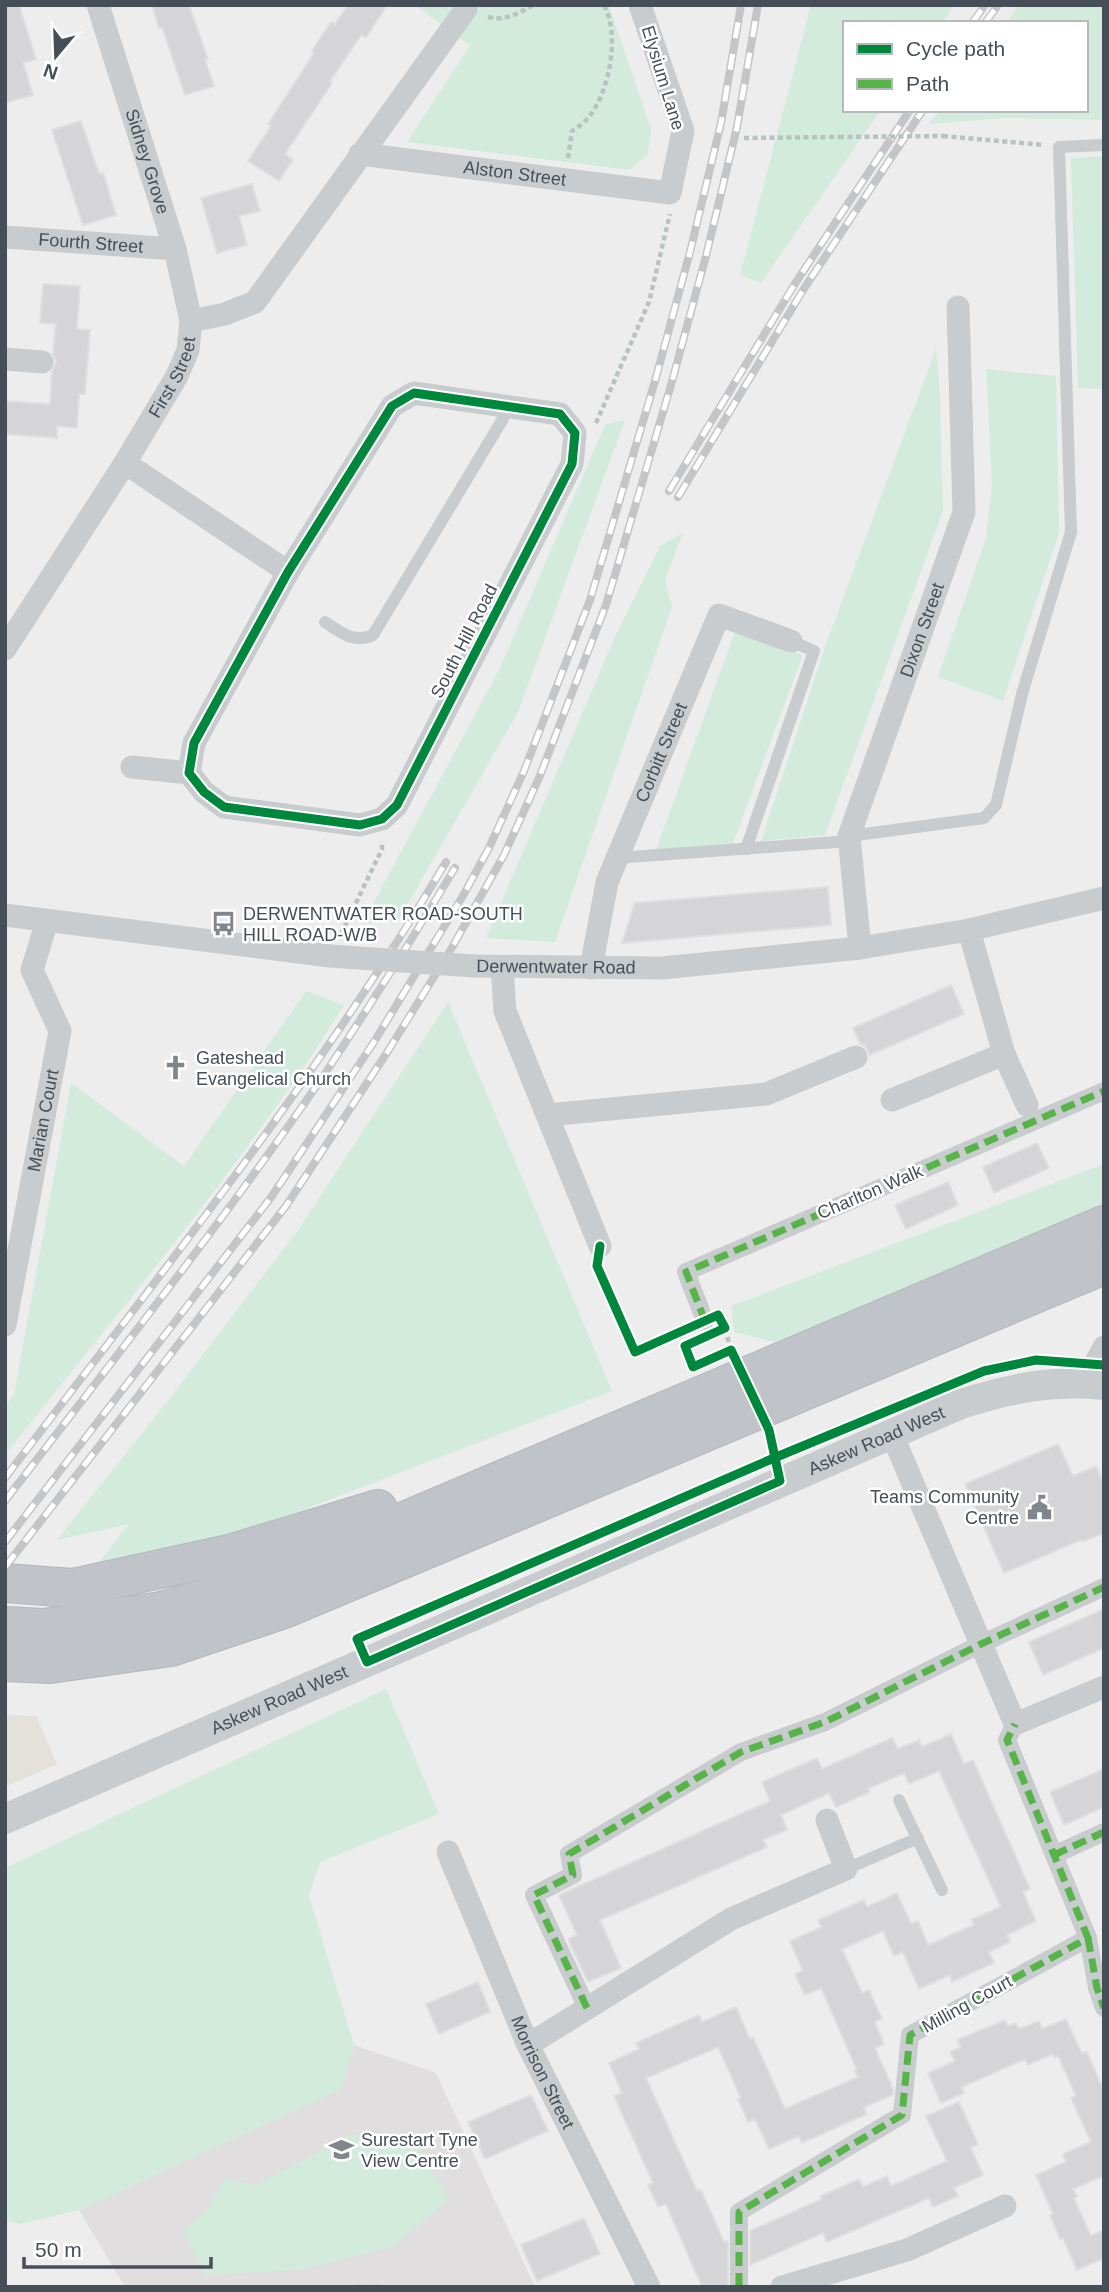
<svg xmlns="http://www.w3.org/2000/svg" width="1109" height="2292" font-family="Helvetica,sans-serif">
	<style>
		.commercial { fill: #e3e1da }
		.education { fill: #e0dede }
		.green { fill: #d3ebdd }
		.building { fill: #d5d5d7; stroke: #dfdfe0; stroke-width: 2 }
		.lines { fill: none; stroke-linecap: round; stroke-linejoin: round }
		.trunk-casing { stroke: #b3b7bc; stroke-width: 40 }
		.path { stroke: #b8c2bf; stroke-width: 4.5; stroke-dasharray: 5 3.5; stroke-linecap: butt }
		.service { stroke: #c9ccce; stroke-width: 12 }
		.pedestrian { stroke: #c9ccce; stroke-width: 18 }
		.minor { stroke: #c9ccce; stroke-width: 23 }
		.tertiary { stroke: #c9ccce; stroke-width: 30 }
		.trunk { stroke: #c0c3c8; stroke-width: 38 }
		.rail-casing { stroke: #c4c5c7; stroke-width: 8 }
		.rail { stroke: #fff; stroke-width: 5; stroke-dasharray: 16; stroke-linecap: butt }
		.path-bridge { stroke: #b8c2bf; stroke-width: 4.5; stroke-dasharray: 5 3.5; stroke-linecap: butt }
		.minor-bridge { stroke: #c9ccce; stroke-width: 23 }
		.quiet { stroke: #57b448; stroke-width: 7; stroke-dasharray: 14 7; stroke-linecap: butt }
		.cycleway-casing { stroke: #fff; stroke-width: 13 }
		.cycleway { stroke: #00873e; stroke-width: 9 }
		.labels { text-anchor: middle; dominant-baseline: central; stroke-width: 5; stroke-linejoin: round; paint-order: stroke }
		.street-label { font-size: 18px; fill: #464f58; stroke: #fff }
		.poi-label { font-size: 18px; fill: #464f58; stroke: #fff; text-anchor: start }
	</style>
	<rect width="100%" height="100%" fill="#eeeded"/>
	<path class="commercial" d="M5,1715L36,1716L57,1764L5,1787Z"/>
	<path class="education" d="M354,2045L436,2073L535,2287H125L79,2210L341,2089Z"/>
	<g class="green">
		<path d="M415,5H609L651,130L648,154L630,170L407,142L470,46Z"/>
		<path d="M811,5H954L942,23H845V110H881L761,283L740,275Z"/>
		<path d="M1019,5H1104V120L1006,118L929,124L940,110H1086V23H1006Z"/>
		<path d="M1104,156V389L1078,388L1071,158Z"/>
		<path d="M936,349L940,395L943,511L825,835L761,841L826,644Z"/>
		<path d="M986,369L1056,376L1059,533L1003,701L938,677L986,538L992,482Z"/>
		<path d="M625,420L518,712L398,921L362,924L499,670L605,425Z"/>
		<path d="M683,533L665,580L672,607L555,942L486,938L617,632L660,546Z"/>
		<path d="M736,629L803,655L733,843L656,850Z"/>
		<path d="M306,991L344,1005C245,1164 121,1308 5,1455V1406L14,1394L71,1083L184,1166Z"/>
		<path d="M448,1002L612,1391L217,1543L97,1565L129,1524L57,1540L166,1403L298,1230Z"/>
		<path d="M1104,1164V1212L774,1342L734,1332L731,1306Z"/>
		<path d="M386,1689L439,1814L320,1862L309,1896L354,2045L341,2089L79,2210L21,2224L5,2221V1868Z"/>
		<path d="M353,2134L419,2149L449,2200L393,2246L297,2270L205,2275L183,2231L205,2212L225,2179L256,2185Z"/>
	</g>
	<g class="building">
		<path d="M5,5H19L36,59L23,63L33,95L5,103Z"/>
		<path d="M152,5H189L208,59L205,60L214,86L185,95L162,27L159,28Z"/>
		<path d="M348,5H387L366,38L361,35L330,81L332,83L285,154L293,160L279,181L248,161L271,126L268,124L314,53L312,51L331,22L335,24Z"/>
		<path d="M81,121L99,174L103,173L116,215L83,225L52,130Z"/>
		<path d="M252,184L260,211L239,216L247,245L217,253L201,198Z"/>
		<path d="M43,284L80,286L77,329L90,330L85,394H79L77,428L57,426V438L5,434V401L50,404L52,371L56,362L53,354L56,324L40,323Z"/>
		<path d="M828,887L831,925L622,943L635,903Z"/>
		<path d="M951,985L964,1014L870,1055L865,1046L860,1044L853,1028Z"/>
		<path d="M1037,1143L1049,1168L994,1193L983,1167Z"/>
		<path d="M948,1182L958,1205L906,1229L895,1205Z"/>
		<path d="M1058,1444L1073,1476L1096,1466L1104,1484V1533L1082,1542L1081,1540L1004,1573L965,1484Z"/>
		<path d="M1104,1609V1648L1043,1675L1029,1642Z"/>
		<path d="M951,1734L964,1764L973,1760L1030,1889L1023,1892L1036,1921L1007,1935L1010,1942L989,1952L994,1963L952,1982L950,1975L919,1989L903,1952L894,1956L883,1931L842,1949L862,1993L869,1990L882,2019L875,2022L884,2044L875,2048L893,2089V2095L864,2107L867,2114L802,2143L799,2136L769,2149L755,2119L748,2122L738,2099L741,2098L718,2047L646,2078L697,2191L701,2190L724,2242L728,2241V2287H702L666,2204L658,2207L648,2185L653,2183L614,2096L622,2093L609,2063L639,2049L636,2043L699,2015L702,2022L736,2007L750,2039L753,2037L785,2109L858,2077L855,2071L857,2070L821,1988L805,1995L795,1974L803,1971L790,1941L822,1927L818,1920L864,1900L867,1907L897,1893L911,1924L918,1921L928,1945L974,1925L972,1919L1001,1907L939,1771L909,1784L904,1773L868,1789L870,1792L836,1807L829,1793L781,1815L787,1830L763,1840L767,1847L600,1920L621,1968L588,1982L568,1939L577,1935L559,1895L770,1801L762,1782L817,1758L822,1769L892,1738L898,1749L919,1740L922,1747Z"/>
		<path d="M1104,1769V1807L1064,1825L1050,1792Z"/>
		<path d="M478,1982L490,2012L439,2034L426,2004Z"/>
		<path d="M1066,2019L1082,2054L1087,2052L1104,2092V2176L1073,2189L1077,2196L1074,2198L1091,2236L1104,2230V2258L1077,2270L1063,2238L1060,2239L1050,2215L1053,2214L1036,2175L1066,2162L1063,2154L1091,2142L1071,2098L1076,2096L1058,2056L1054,2058L1053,2054L1028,2065L1025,2059L962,2087L964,2093L941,2103L928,2073L955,2061L950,2052L961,2047L957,2040L1005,2020L1008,2026L1016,2023L1019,2029L1039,2021L1042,2029Z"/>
		<path d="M531,2095L548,2131L485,2159L468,2122Z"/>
		<path d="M959,2102L978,2144L971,2148L983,2175L954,2188L958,2196L933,2207L929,2198L827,2242L823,2233L750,2265V2231L822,2199L821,2196L859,2179L863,2187L887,2176L891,2186L947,2161L926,2116Z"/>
		<path d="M584,2218L600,2254L537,2281L521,2245Z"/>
	</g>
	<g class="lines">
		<defs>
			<g id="trunk">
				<path d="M5,1583L73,1588L233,1553L378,1509"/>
				<path d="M5,1626L44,1628L161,1611L265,1580L1104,1225"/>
				<path d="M5,1662L50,1664L171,1647L284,1609L1104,1265"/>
			</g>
		</defs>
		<use href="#trunk" class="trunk-casing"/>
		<g class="path">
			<path d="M488,17C505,21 518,14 533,5"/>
			<path d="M943,136L1044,145"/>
			<path d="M744,138L839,137"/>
			<path d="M568,158L572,131C578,127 585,122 589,117C610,90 620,35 604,5"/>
			<path d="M596,423L649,302L670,214"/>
			<path d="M341,934L382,849V841"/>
			<path d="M725,1329L731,1350"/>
			<path d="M356,2287H378"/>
		</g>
		<g class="service">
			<path d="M325,622C340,632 354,644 373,635L510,407"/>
			<path d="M849,836L984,818L996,805L1022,694L1071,532L1059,147L1104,145"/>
			<path d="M746,849L814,651L791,641"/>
			<path d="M616,858L850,841"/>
			<path d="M899,1800L942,1890"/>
			<path d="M846,1869L918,1838"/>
		</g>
		<g class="pedestrian">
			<path d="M705,1321L686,1272L1104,1091"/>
			<path d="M1054,1855L1104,1832"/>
			<path d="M1088,1938L1097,1988L1104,2008"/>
			<path d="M587,2008L534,1895L573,1875L569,1854L741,1752L825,1722L981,1644L1104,1587"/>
			<path d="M739,2287V2212L902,2115L910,2035L1088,1938L1007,1740L1015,1724"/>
		</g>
		<g class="minor">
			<path id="s1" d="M98,5L175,249L191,321"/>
			<path id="s2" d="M360,154L670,193L683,131L640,5"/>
			<path id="s3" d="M5,237L175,249"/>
			<path d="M5,359L42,362"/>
			<path d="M414,393L560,414L575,433L572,464L397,805L382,819L360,825L224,807L204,792L189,773L194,743L288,572L392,406Z"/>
			<path d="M125,463L288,572"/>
			<path id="s4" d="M5,649L125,463L177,376L188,350L191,321L225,314L255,302L466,9"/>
			<path d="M132,767L189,773"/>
			<path d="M5,915L330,956"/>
			<path d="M969,930L1004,1054L1027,1105"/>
			<path id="s5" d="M860,948L849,836L964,512L958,307"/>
			<path id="s6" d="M474,966L662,968L860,948L969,930L1104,898"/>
			<path d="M502,968L505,1011L600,1246"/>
			<path id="s7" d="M591,968L607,882L719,615L791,641"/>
			<path d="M892,1100L1004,1054"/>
			<path d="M548,1115L766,1094L856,1057"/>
			<path id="s8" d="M5,1325L60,1031L32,970L47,921"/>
			<path d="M1085,1383L1104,1347"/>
			<path d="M891,1432L1015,1724L1104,1687"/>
			<path id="s9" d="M448,1852L528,2045L649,2287"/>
			<path d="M528,2045L731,1919L846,1869L827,1820"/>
			<path d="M782,2287L907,2250L1005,2206"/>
		</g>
		<path class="tertiary" id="s10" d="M5,1819L961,1404C1012,1388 1050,1380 1104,1385"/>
		<use href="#trunk" class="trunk"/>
		<defs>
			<g id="rail">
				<path d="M972,23L985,5"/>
				<path d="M985,23L998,5"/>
				<path d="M669,491L796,282L910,110"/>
				<path d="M678,497L805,287L923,110"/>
				<path d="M5,1478C158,1277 317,1080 446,862"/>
				<path d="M5,1501C112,1361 222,1223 322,1078C368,1009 412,939 455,868"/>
				<path d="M5,1542L272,1196L374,1042L464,894L489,848L524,771L590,600L655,381L690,252L721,123L741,5"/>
				<path d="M5,1567L286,1206L388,1051L450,951L504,855L539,778L606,605L671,385L706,256L737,127L758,5"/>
			</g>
		</defs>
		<use href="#rail" class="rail-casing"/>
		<use href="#rail" class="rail"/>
		<path class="path-bridge" d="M839,137L943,136"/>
		<path class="minor-bridge" d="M330,956L474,966"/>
		<g class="quiet">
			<path d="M705,1321L686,1272L1104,1091"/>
			<path d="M1054,1855L1104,1832"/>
			<path d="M1088,1938L1097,1988L1104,2008"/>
			<path d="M587,2008L534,1895L573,1875L569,1854L741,1752L825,1722L981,1644L1104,1587"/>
			<path d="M739,2287V2212L902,2115L910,2035L1088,1938L1007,1740L1015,1724"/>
		</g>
		<defs>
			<g id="cycleway">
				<path d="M414,393L560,414L575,433L572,464L397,805L382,819L360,825L224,807L204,792L189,773L194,743L288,572L392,406Z"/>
				<path d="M600,1246L597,1266L635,1352L718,1315L725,1328L685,1346L693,1367L731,1350L769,1430L780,1481L367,1662L357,1639L774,1458L984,1371L1036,1360L1104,1365"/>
			</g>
		</defs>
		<use href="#cycleway" class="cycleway-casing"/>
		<use href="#cycleway" class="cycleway"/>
	</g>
	<defs>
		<symbol id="bus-bare" viewBox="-9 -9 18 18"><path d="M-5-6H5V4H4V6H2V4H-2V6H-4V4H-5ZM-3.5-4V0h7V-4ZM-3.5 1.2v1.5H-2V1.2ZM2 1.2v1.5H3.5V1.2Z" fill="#81868c" stroke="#fff" stroke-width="2.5" paint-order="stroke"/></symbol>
		<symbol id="church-bare" viewBox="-9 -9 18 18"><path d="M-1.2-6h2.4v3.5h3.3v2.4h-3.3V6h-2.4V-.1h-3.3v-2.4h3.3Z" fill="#81868c" stroke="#fff" stroke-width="2.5" paint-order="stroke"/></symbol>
		<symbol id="civic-bare" viewBox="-9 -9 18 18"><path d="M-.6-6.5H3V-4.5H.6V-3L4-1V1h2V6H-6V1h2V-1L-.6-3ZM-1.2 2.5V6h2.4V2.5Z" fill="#81868c" stroke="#fff" stroke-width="2.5" paint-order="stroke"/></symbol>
		<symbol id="school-bare" viewBox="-9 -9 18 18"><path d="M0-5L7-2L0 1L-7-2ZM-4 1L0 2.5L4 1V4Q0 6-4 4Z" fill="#81868c" stroke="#fff" stroke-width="2.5" paint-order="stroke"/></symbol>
	</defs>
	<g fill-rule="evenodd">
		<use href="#bus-bare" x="206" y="906" width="35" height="35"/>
		<use href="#church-bare" x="158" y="1050" width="35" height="35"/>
		<use href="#civic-bare" x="1022" y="1490" width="35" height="35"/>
		<use href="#school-bare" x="324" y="2132" width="35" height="35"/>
	</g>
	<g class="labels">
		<g class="street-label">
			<text transform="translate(663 78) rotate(73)">Elysium Lane</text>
			<text stroke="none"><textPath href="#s1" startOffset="164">Sidney Grove</textPath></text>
			<text stroke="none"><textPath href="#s2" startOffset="156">Alston Street</textPath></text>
			<text stroke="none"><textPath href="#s3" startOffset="86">Fourth Street</textPath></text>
			<text stroke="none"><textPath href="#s4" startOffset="320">First Street</textPath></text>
			<text stroke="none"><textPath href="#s5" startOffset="331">Dixon Street</textPath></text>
			<text transform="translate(464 641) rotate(-63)">South Hill Road</text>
			<text stroke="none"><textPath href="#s7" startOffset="228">Corbitt Street</textPath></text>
			<text stroke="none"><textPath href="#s6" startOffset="82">Derwentwater Road</textPath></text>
			<text stroke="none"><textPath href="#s8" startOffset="208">Marian Court</textPath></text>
			<text transform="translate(870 1192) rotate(-23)">Charlton Walk</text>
			<text stroke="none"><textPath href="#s10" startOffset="950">Askew Road West</textPath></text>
			<text stroke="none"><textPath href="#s10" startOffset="299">Askew Road West</textPath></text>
			<text transform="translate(967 2004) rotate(-29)">Milling Court</text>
			<text stroke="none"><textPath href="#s9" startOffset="240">Morrison Street</textPath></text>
		</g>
		<g class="poi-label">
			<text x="243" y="914">DERWENTWATER ROAD-SOUTH<tspan x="243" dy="21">HILL ROAD-W/B</tspan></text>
			<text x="196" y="1058">Gateshead<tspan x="196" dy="21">Evangelical Church</tspan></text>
			<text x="1019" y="1497" text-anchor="end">Teams Community<tspan x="1019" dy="21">Centre</tspan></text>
			<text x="361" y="2140">Surestart Tyne<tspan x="361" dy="21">View Centre</tspan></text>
		</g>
	</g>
	<rect width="1109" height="2292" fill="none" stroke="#464f58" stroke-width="14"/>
	<rect x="843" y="21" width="245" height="91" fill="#ffffff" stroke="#b5b9bc" stroke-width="2"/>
	<rect x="857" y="44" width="35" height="10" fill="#00873e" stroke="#b5b9bc" stroke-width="2"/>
	<text x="906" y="56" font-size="21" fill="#464f58">Cycle path</text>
	<rect x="857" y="79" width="35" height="10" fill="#57b448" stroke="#b5b9bc" stroke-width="2"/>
	<text x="906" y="91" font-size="21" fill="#464f58">Path</text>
	<g transform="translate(56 56) rotate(199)" stroke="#ffffff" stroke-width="5" paint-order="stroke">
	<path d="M0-5L12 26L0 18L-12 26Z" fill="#464f58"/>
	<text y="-10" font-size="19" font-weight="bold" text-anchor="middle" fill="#464f58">N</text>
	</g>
	<path d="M24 2257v10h187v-10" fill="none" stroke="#464f58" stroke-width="3.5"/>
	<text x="35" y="2257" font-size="21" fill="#464f58" stroke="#ffffff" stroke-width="5" paint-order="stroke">50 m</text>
</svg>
